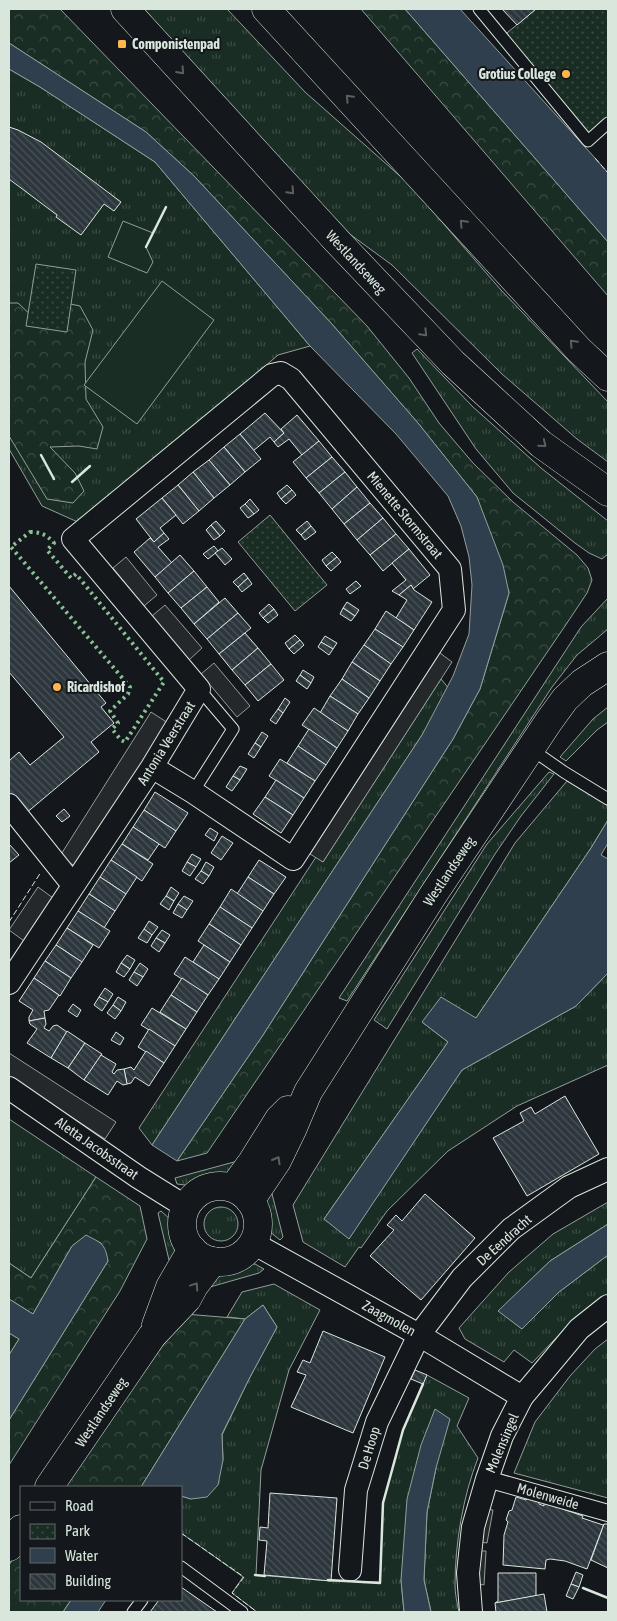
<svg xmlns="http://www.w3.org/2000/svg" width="617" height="1621" font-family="'Asap Condensed',sans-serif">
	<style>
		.grass { fill: url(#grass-tufts); stroke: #939e99 }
		.forest { fill: url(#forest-crowns); stroke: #939e99 }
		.park { fill: url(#park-dots); stroke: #939e99 }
		.pitch { fill: #1a2d24; stroke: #939e99 }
		.parking { fill: #24282b; stroke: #939e99 }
		.water { fill: #2f3f4d; stroke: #939e99 }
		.building { fill: url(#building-back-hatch); stroke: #d8e6dc }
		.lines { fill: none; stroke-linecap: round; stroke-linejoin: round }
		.service-casing { stroke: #d8e6dc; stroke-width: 13 }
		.pedestrian-casing { stroke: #d8e6dc; stroke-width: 18 }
		.minor-casing { stroke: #d8e6dc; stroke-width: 24 }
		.tertiary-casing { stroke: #d8e6dc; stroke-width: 29 }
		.secondary-casing { stroke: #d8e6dc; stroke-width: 29 }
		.service { stroke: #14181c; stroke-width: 11 }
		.pedestrian { stroke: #14181c; stroke-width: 16 }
		.minor { stroke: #14181c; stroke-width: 22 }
		.tertiary { stroke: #14181c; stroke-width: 28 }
		.secondary { stroke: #14181c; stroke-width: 28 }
		.hedge { stroke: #8ac095; stroke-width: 4; stroke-dasharray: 2.5 4; stroke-linecap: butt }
		.fence { stroke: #d8e6dc; stroke-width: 1; stroke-dasharray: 6 2.5; stroke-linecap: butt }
		.wall { stroke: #d8e6dc; stroke-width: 2.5 }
		.oneway { stroke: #59605f }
		.poi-dot { fill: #ffb74d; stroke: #14181c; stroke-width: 2 }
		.labels { text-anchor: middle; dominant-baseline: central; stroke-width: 4; stroke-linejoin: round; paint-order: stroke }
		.poi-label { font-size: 14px; font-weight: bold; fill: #d8e6dc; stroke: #14181c; text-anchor: start }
		.street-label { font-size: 14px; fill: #d8e6dc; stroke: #14181c }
	</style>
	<defs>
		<pattern id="grass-tufts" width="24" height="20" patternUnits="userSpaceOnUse" patternTransform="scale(1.25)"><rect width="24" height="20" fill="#1a2d24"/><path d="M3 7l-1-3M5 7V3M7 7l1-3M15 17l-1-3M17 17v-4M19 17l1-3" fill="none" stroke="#3b4b43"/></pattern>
		<pattern id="forest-crowns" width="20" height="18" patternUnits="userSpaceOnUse" patternTransform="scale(1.25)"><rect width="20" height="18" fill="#1a2d24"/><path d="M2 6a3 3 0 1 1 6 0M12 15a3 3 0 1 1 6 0" fill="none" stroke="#3b4b43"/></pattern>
		<pattern id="park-dots" width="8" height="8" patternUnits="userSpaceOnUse" patternTransform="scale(1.25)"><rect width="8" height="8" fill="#1a2d24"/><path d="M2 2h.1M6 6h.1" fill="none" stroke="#3b4b43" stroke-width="1.8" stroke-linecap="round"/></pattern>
		<pattern id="building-back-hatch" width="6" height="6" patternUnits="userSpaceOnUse" patternTransform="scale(1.25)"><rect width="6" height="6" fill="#2c363c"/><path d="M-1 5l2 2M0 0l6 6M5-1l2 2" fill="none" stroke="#4a5358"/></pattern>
	</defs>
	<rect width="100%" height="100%" fill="#14181c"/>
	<g class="grass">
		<path d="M144,9H227L305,92L409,184L501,290L608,402V462L577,439L502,374L392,265L351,235L271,152Z"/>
		<path d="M9,69L40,87L155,162L310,346L278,355L115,496L80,523L42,506L9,449Z"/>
		<path d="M417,349L473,407L541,468L608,521V554L602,559L589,553L575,543L513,493L476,449L412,353Z"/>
		<path d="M608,598V629L577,655L552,687L347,1001L339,998L581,627Z"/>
		<path d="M441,679L450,690L422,735L152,1145L139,1128L316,857L323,862Z"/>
		<path d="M608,707V722L597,730L566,761L560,757L593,719Z"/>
		<path d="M549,772L554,774L521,816L495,854L387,1029L374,1020L487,844Z"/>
		<path d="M567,781L608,806V820L591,848L476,1018L422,1022L448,1042L324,1219L349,1238L462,1070L576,1006L608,973V1065L517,1106L448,1151L387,1211L361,1248L359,1247L345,1267L303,1242L293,1205L515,843Z"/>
		<path d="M9,1119L96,1177L31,1278L9,1263Z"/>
		<path d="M234,1162L239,1163L225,1176L207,1178L193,1186L177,1184L175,1178Z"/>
		<path d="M271,1190L283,1237L280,1240L269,1231L263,1197Z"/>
		<path d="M608,1202V1224L550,1261L499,1311L522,1329L559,1292L608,1255V1294L577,1316L532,1363L514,1350L504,1362L465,1339L459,1328L509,1272L553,1234Z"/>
		<circle cx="221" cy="1224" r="17"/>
		<path d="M161,1211L171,1220L177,1253L173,1263L169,1260L158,1213Z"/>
		<path d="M248,1264H255L264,1269L259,1273L210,1287L215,1273L231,1272Z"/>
		<path d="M274,1284L320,1310L289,1370L261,1470L256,1575L331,1581L380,1582L383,1503L403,1430L427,1375L469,1398L457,1426L478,1458C463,1496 455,1544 455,1585C455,1594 457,1603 459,1612H431L424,1580L427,1512L436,1468L401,1580L404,1612H257L232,1593L243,1577L181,1533V1496L191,1499L223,1460L222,1435L249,1379L277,1327L263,1305L245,1319L227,1317L242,1292Z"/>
		<path d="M608,1339V1498L514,1473L535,1422L570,1376L595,1349Z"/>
	</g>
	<g class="forest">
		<path d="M9,9H60L367,326L409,378L439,423L473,463L513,502L577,555L588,568L592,580L587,593L567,623L207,1153L177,1161L263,1035L453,739L480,689L509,593L477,497L418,423L331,323L194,176L146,132L9,43Z"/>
		<path d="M361,9H405L608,242V296Z"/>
		<path d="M61,302L80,306L93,330L85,362L86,399L103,427L97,449L79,446L50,447L75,473L84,491L73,503L47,499L9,436V303H18L35,319Z"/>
		<path d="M96,1177L140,1206L147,1239L120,1291L9,1465V1420L108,1261L101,1243L86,1236L72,1246L33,1314L9,1299V1263L31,1278Z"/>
		<path d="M185,1314L245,1319L141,1487H63Z"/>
		<path d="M9,1333L19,1339L9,1355Z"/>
		<path d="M21,1547V1600H71L63,1612H9V1565Z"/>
	</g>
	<g class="park">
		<path d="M536,9H608V123L588,141L502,37Z"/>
		<path d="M36,264L76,270L67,332L26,326Z"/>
		<path d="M270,515L327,585L295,611L238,542Z"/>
	</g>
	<g class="pitch">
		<path d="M123,221L153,233L146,247L153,262L147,273L108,257Z"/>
		<path d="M162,281L214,320L137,424L84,385Z"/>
	</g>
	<g class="parking">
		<path d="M126,557L157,595L144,606L113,568Z"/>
		<path d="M165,605L202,648L189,660L152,616Z"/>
		<path d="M440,653L452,662L323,862L310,854Z"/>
		<path d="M214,663L250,706L237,717L201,674Z"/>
		<path d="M151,712L168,723L76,867L60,856Z"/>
		<path d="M38,887L53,898L24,941L9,930Z"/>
		<path d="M9,1053L116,1122L105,1139L9,1076Z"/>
		<path d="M487,1509L493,1510L487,1543L481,1542Z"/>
		<path d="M481,1551H486L484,1585L478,1584Z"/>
	</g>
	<g class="water">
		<path d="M405,9H460L595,158L608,173V242Z"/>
		<path d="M9,43L146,132L194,176L331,323L418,423L477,497L503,565L509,593L480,689L453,739L263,1035L177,1161L152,1145L422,735L453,676L469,634L472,585L469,557L461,526L448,496L396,434L310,346L155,162L40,87L9,69Z"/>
		<path d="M608,820V843L601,855L608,859V973L576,1006L462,1070L349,1239L324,1219L448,1042L422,1022L441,997L476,1018L591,848Z"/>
		<path d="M608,1224V1255L559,1292L522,1329L498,1311L550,1261Z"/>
		<path d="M86,1235C101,1243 105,1243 108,1261L9,1420V1355L19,1339L9,1333V1299L33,1314L72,1246Z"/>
		<path d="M263,1305L277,1327L249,1379L222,1434L223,1460L218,1485L207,1497L191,1499L181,1496V1487H141L245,1319Z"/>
		<path d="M435,1409L450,1419L436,1468L427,1512L424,1580L431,1612H404L401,1580L407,1499L421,1445Z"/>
		<path d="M71,1600H106L98,1612H63Z"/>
	</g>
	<g class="building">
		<path d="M502,9H536L517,25Z"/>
		<path d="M9,127L18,130L41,142L121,202L114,211L104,204L81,235L56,217L57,215L9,179Z"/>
		<path d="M265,413L284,433L274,442L270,437L253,451L240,434Z"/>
		<path d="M297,415L319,441L302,455L289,439L278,447L274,442L284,433L281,429Z"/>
		<path d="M240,434L261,459L245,472L224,447Z"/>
		<path d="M319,441L332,457L306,478L293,462Z"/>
		<path d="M224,447L245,472L230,485L209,460Z"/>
		<path d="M332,457L345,472L319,493L306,478Z"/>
		<path d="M209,460L230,485L214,498L193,472Z"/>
		<path d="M193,472L214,498L199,511L178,485Z"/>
		<path d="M345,472L357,487L332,509L319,493Z"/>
		<path d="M178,485L199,511L183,524L162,498Z"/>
		<path d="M287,485L292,490L281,499L277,493Z"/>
		<path d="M357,487L370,503L344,524L332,509Z"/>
		<path d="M292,490L296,495L286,504L281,499Z"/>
		<path d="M162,498L176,515L160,528L164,533L154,542L136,519Z"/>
		<path d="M250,499L259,510L254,514L245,504Z"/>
		<path d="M370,503L383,518L357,540L344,524Z"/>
		<path d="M245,504L254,514L248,518L240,508Z"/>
		<path d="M383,518L396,534L370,555L357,540Z"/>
		<path d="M216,521L225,531L220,536L211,525Z"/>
		<path d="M307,521L311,526L301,535L296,530Z"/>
		<path d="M211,525L220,536L214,540L206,530Z"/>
		<path d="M311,526L316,532L305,540L301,535Z"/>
		<path d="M164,533L169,539L158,547L172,563L155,577L134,552L150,538L154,542Z"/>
		<path d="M396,534L409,549L383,571L370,555Z"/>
		<path d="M214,546L218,551L208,559L203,554Z"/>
		<path d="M222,548L232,559L225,565L215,553Z"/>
		<path d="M409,549L430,575L413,589L411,585L399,595L392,591L406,580L392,563Z"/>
		<path d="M332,552L337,557L326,566L322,560Z"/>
		<path d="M180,555L194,571L168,593L155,577Z"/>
		<path d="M337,557L341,562L331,571L326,566Z"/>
		<path d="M194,571L207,587L181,608L168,593Z"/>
		<path d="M244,573L248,578L238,587L233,582Z"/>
		<path d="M248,578L252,584L242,592L238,587Z"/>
		<path d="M356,581L361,586L350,594L346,589Z"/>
		<path d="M411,585L414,590L432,602L414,630L396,618L407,600L399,595Z"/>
		<path d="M9,586L106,703L101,707L114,723L91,742L99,752L25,814L9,794V761L19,752L30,765L64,737L9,672Z"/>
		<path d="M207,587L219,602L194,624L181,608Z"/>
		<path d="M225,598L238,613L207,639L194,624Z"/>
		<path d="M347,602L359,610L355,616L343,608Z"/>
		<path d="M269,604L274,609L263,618L259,613Z"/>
		<path d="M343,608L355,616L351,621L340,614Z"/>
		<path d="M274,609L278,615L268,623L263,618Z"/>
		<path d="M386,611L414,630L403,647L375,629Z"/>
		<path d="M238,613L251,628L219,654L207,639Z"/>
		<path d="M375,629L403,647L391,664L364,645Z"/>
		<path d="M245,633L258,648L232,670L219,654Z"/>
		<path d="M295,635L300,640L289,649L285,643Z"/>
		<path d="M325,636L337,643L333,649L321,642Z"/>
		<path d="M300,640L304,645L294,654L289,649Z"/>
		<path d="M321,642L333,649L329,655L318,647Z"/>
		<path d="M364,645L391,664L380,681L352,662Z"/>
		<path d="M258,648L271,664L245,685L232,670Z"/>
		<path d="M352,662L380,681L369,698L342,679Z"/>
		<path d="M271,664L284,680L258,701L245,685Z"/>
		<path d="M303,670L314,677L311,683L300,675Z"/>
		<path d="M300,675L311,683L307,689L296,681Z"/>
		<path d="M342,679L369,698L358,714L330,696Z"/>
		<path d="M330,696L358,714L348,731L320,713Z"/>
		<path d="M285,698L290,702L283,713L278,709Z"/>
		<path d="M314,708L348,731L337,748L302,725Z"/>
		<path d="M278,709L283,713L276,724L270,720Z"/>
		<path d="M309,729L337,748L326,765L298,746Z"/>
		<path d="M262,732L268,736L261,747L255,743Z"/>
		<path d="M255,743L261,747L254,758L248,754Z"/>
		<path d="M298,746L326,765L315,781L287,763Z"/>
		<path d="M280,759L315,781L304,798L269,776Z"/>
		<path d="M240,766L247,769L240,780L233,776Z"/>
		<path d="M233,776L240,780L232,791L226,787Z"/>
		<path d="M276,780L304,798L293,815L265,797Z"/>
		<path d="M155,792L188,813L176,831L144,810Z"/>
		<path d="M265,797L293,815L281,833L253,814Z"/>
		<path d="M64,809L70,816L62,822L56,816Z"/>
		<path d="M144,810L176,831L165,848L133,827Z"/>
		<path d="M133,827L159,844L148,860L122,844Z"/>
		<path d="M210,828L218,833L214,841L205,835Z"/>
		<path d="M222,836L233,843L221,860L211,853Z"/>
		<path d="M9,844L19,855L9,863Z"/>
		<path d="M122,844L153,864L142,881L111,860Z"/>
		<path d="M192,854L201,859L196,867L187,862Z"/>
		<path d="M111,860L137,877L126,894L100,877Z"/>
		<path d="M259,860L286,877L274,894L248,877Z"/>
		<path d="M187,862L196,867L190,876L182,871Z"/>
		<path d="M206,862L214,867L209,876L201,871Z"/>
		<path d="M201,871L209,876L203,884L195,879Z"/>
		<path d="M100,877L126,894L115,911L89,894Z"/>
		<path d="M248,877L274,894L263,911L237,894Z"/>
		<path d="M171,887L179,893L174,901L166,896Z"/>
		<path d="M231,889L263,911L252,928L220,907Z"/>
		<path d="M89,894L115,911L104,928L78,911Z"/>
		<path d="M166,896L174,901L169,910L160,904Z"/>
		<path d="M184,896L193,901L187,910L178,904Z"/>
		<path d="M178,904L187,910L182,918L173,913Z"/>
		<path d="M220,907L252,928L241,945L209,924Z"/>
		<path d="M78,911L110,931L99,948L67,928Z"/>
		<path d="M149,921L158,927L152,935L144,929Z"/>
		<path d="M209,924L241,945L230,962L198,941Z"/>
		<path d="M67,928L93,945L82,962L56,945Z"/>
		<path d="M144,929L152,935L147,943L138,938Z"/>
		<path d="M162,930L170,935L165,943L156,938Z"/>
		<path d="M156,938L165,943L159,952L151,946Z"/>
		<path d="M56,945L82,962L71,978L45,961Z"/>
		<path d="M204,945L230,962L219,979L193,962Z"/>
		<path d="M127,955L135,960L130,969L121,963Z"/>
		<path d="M185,957L219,979L208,995L174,974Z"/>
		<path d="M45,961L71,978L60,996L34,978Z"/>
		<path d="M121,963L130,969L124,977L116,972Z"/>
		<path d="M140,963L148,969L143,977L134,972Z"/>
		<path d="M134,972L143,977L137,986L129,980Z"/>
		<path d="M34,978L59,995L49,1010L44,1011L45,1018L29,1021V1017L33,1010L19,1001Z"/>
		<path d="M182,978L208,995L197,1012L171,995Z"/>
		<path d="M105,988L113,994L108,1002L99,997Z"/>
		<path d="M171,995L197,1012L186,1029L160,1012Z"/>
		<path d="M99,997L108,1002L102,1011L94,1005Z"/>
		<path d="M118,997L126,1002L121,1011L113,1005Z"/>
		<path d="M73,1004L81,1010L77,1017L68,1011Z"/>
		<path d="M113,1005L121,1011L115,1019L107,1013Z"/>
		<path d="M152,1008L186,1029L175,1046L141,1025Z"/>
		<path d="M45,1018L46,1024L44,1028L49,1031L53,1026L57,1025L67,1032L51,1058L27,1043L37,1029L30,1024L29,1021Z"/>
		<path d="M149,1029L175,1046L164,1063L138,1047Z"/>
		<path d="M67,1031L85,1043L68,1068L51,1058Z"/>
		<path d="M116,1032L124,1038L120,1045L111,1040Z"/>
		<path d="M85,1043L102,1054L84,1080L68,1068Z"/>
		<path d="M146,1051L164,1063L149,1086L135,1077L131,1083L127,1084L124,1069L131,1067L134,1070Z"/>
		<path d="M101,1055L116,1064L112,1072L114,1074L117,1070L124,1069L127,1084L123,1085L117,1081L108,1095L84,1080Z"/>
		<path d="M565,1096L599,1154L527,1196L493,1138L524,1121L520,1113L531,1107L535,1114Z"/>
		<path d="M425,1194L475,1238L421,1300L370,1256L394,1230L387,1225L396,1215L402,1221Z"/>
		<path d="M323,1331L385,1357L353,1433L291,1407L306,1375L297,1372L303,1360L310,1363Z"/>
		<path d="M415,1370L427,1375L423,1384L411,1379Z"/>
		<path d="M270,1493L337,1498L331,1581L264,1575L267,1541L259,1540L260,1527L268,1528Z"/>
		<path d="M516,1497L526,1500L528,1498L539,1501V1504L544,1506V1503L554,1506L583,1516L582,1518L603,1525L604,1524L587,1569L565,1561L550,1559L546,1560L545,1569L503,1565L504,1535L508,1522L506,1520L509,1511L512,1510Z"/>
		<path d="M604,1524H608V1568L591,1560Z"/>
		<path d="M576,1572L583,1575L579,1587L571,1584Z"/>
		<path d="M498,1573H536V1596L495,1603L498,1601Z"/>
		<path d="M571,1584L579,1587L573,1599L566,1596Z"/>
		<path d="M181,1587L217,1612H150L159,1600H181Z"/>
		<path d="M544,1594L547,1612H496L495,1603Z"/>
	</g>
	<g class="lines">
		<defs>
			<g id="service">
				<path d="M479,9L588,141L608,123"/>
				<path d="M531,749L564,772L608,799"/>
				<path d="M193,792L233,729L199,689"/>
				<path d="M181,1567L242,1612"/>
				<path d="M133,1612L142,1600"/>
			</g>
			<path id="pedestrian" d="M487,1479L608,1513"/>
			<g id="minor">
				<path d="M9,805L73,885"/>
				<path d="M9,983L152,767L199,689L73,539L272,375L281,373L291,379L450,569L454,610L293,859L193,792L152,767"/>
				<path d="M9,1088L138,1177L186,1207"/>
				<path d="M253,1243L419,1335L522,1397"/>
				<path d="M350,1570L356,1490L377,1422L419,1335L462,1278L511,1229L569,1187L608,1169"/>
				<path d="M471,1612L468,1573L473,1527L487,1479L502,1436L522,1397L544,1371L579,1329L608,1306"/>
			</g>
			<g id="tertiary">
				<circle cx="220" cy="1224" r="38"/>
				<path d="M233,1188L252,1162L279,1119L288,1110"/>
				<path d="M250,1201L277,1161L292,1130L308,1092L433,895L549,721L565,699L582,683L608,666"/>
				<path d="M156,1325L170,1287L192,1249"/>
				<path d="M49,1487L152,1336L187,1299L194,1286L213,1261"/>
				<path d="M9,1547L21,1529"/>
			</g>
			<g id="secondary">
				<path d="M125,9L337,241L453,363L541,444L608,492"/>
				<path d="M266,9L579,350L608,377"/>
			</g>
		</defs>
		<use href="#service" class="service-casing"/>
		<use href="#pedestrian" class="pedestrian-casing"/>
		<use href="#minor" class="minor-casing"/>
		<use href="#tertiary" class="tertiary-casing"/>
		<use href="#secondary" class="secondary-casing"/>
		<use href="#service" class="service"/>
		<use href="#pedestrian" class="pedestrian"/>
		<use href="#minor" class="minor"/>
		<use href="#tertiary" class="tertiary"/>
		<use href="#secondary" class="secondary"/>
		<path class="hedge" d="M30,532C41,532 47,535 54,543L47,550L71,578L76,574L164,682L125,742L121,740L112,729L118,723L110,711L128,694L130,687L11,547Z"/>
		<g class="fence">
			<path d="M595,158L608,173"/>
			<path d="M9,922L41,872"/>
			<path d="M181,1533L244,1577L232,1593L257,1612"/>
		</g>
		<g class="wall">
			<path d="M146,247L166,207"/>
			<path d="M41,455L54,479"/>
			<path d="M72,482L90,466"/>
			<path d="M255,1575L265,1576"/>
			<path d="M328,1580L380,1583L383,1503L403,1430L423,1384"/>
			<path d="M583,1588L608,1598"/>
		</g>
	</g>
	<defs><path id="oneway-chevron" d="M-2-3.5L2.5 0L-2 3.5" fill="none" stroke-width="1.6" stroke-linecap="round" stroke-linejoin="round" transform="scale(1.25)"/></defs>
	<g class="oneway">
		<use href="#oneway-chevron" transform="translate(181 71) rotate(48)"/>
		<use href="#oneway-chevron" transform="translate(349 98) rotate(-133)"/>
		<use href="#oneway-chevron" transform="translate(291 191) rotate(47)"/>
		<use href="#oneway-chevron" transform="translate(463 223) rotate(-133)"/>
		<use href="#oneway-chevron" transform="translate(424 333) rotate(46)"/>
		<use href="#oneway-chevron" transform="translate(573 343) rotate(-133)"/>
		<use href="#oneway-chevron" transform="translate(543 444) rotate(39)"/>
		<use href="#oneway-chevron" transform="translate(277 1160) rotate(-60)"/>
		<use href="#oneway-chevron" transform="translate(195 1286) rotate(-56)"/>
	</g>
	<g class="poi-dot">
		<rect x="117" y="39" width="10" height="10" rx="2.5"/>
		<circle cx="566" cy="74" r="5"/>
		<circle cx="57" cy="687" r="5"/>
	</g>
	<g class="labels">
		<g class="poi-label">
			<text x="132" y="44">Componistenpad</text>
			<text x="556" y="74" text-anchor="end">Grotius College</text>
			<text x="67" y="687">Ricardishof</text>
		</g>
		<g class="street-label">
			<text transform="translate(356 262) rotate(47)">Westlandseweg</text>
			<text transform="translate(405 515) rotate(50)">Mienette Stormstraat</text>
			<text transform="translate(166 743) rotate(-58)">Antonia Veerstraat</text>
			<text transform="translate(449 871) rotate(-56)">Westlandseweg</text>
			<text transform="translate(97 1148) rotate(35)">Aletta Jacobsstraat</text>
			<text transform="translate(504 1240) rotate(-42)">De Eendracht</text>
			<text transform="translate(389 1318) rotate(29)">Zaagmolen</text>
			<text transform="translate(101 1412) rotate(-56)">Westlandseweg</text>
			<text transform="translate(502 1443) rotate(-67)">Molensingel</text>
			<text transform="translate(369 1448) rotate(-73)">De Hoop</text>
			<text transform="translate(548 1496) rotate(16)">Molenweide</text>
		</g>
	</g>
	<rect width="617" height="1621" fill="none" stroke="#d8e6dc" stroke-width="20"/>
	<rect x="20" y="1486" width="162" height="115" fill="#14181c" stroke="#626a69"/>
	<rect x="30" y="1502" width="25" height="8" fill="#14181c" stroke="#626a69"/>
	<text x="65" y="1511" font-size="15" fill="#d8e6dc">Road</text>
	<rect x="30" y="1524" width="25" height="15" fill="url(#park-dots)" stroke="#626a69"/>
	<text x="65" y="1536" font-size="15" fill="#d8e6dc">Park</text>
	<rect x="30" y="1548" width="25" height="15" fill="#2f3f4d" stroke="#626a69"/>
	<text x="65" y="1561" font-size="15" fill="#d8e6dc">Water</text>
	<rect x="30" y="1574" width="25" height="15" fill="url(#building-back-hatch)" stroke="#626a69"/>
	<text x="65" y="1586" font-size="15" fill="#d8e6dc">Building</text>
</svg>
